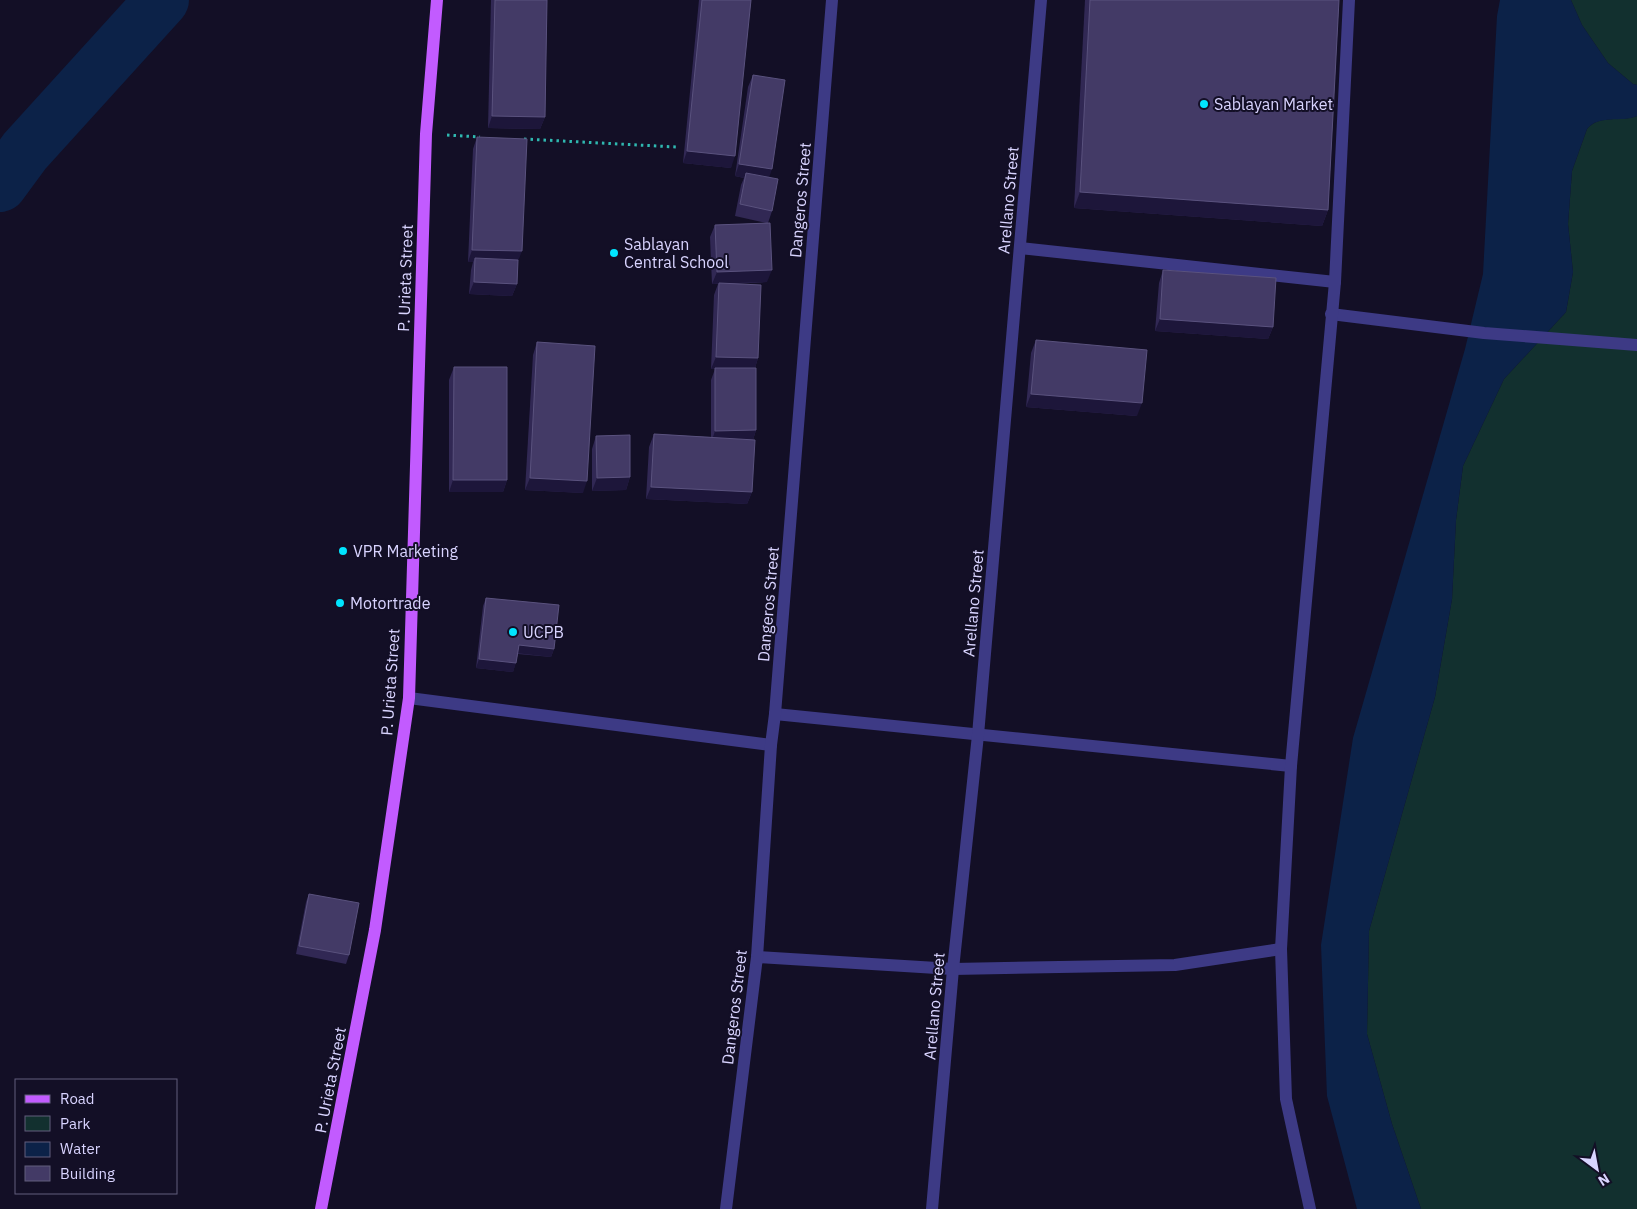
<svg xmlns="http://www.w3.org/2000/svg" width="1637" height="1209" font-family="'IBM Plex Sans',sans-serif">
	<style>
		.green { fill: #12302f }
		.water { fill: #0c2248 }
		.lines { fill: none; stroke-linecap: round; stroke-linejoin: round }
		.river { stroke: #0c2248; stroke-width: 54 }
		.path { stroke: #2fb8b0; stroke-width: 3; stroke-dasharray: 2.5 4; stroke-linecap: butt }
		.lane { stroke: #3d3a85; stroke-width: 12 }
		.street { stroke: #3d3a85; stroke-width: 12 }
		.primary { stroke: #c25bff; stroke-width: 12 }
		.wall { fill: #312854 }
		.shaded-wall { fill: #1d163a }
		.building { fill: #433a66; stroke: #5a527e }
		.poi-dot { fill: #00e5ff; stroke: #130f26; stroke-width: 2 }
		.labels { text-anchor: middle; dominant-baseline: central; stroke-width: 4; stroke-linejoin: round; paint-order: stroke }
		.poi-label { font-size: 16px; fill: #d9d4ff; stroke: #130f26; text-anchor: start }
		.street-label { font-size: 16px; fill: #d9d4ff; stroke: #130f26 }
	</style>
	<rect width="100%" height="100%" fill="#130f26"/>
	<g class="green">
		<path d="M1571,0H1637V85L1633,84L1608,63L1582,25Z"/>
		<path d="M1637,116V1209H1421L1392,1124L1367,1034L1369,931L1435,697L1452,599L1456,520L1463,466L1504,379L1566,312L1573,272L1568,224L1572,171L1587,129C1599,114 1621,122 1637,116Z"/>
	</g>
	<path class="water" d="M1500,0H1571L1582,25L1608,63L1633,84L1637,85V116C1621,123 1599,114 1587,129L1572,171L1568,224L1573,272L1566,312L1504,379L1463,466L1456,520L1452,599L1435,697L1369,931L1367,1034L1392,1124L1421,1209H1357L1327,1096L1321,945L1353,738L1465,349L1483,274L1497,16Z"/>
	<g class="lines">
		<path class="river" d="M0,185L25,151L162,0"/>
		<g class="path">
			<path d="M447,135L480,137"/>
			<path d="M524,139L676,147"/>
		</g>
		<path class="lane" d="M1331,314L1484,333L1637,345"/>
		<g class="street">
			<path d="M1020,248L1335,282"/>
			<path d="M409,698L771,745"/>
			<path d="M775,714L1291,766"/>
			<path d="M757,957L953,969L1175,965L1281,949"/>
			<path d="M726,1209L757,957L771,745L775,714L832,0"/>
			<path d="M932,1209L953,969L978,735L1041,0"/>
			<path d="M1310,1209L1286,1099L1281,949L1291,766L1335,282L1349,0"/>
		</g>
		<path class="primary" d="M321,1209L375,930L409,698L426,134L437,0"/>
	</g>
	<g class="wall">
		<path d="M491,0H547L545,117L540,129L488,128Z"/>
		<path d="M699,0H751L731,168L683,163Z"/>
		<path d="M1085,0H1339L1328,210L1322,226L1074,208Z"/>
		<path d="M753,75L769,177L772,211L768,223L767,282L733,284L758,358L755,368L756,430L753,440L752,492L747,504L646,499L649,447L654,434L711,437V380L715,369H711L714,295L718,284H712L710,237L715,225L766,223L735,216L741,185L744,178L735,176L748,87Z"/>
		<path d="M477,137L518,262L517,284L512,296L469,294L471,270L473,262H468L473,149Z"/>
		<path d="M1163,270L1273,327L1268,339L1155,331L1159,283Z"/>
		<path d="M1036,340L1137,416L1026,407L1031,353Z"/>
		<path d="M537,342L583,493L525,490L533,355Z"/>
		<path d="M454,367L507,480L503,492H449V380Z"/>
		<path d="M596,436L630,477L626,490L592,491V449Z"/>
		<path d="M486,598L554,649L551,657L518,654L513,672L476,668L483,606Z"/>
		<path d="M309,894L349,955L346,964L296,954L306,902Z"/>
	</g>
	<g class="shaded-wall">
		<path d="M492,116L545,117L540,129L488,128Z"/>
		<path d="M687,151L735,156L731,168L683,163Z"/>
		<path d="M739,164L772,169L768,181L746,173L744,178L735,176Z"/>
		<path d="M1080,192L1328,210L1322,226L1074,208Z"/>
		<path d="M472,250L522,251L517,264L475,258L473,262H468Z"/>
		<path d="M772,270L767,282L712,284L717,272Z"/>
		<path d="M474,282L517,284L512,296L469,294Z"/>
		<path d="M1160,319L1273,327L1268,339L1155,331Z"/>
		<path d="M716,357L758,358L754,371L711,369Z"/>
		<path d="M1031,394L1142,403L1137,416L1026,407Z"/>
		<path d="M756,430L752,443H711L715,431Z"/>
		<path d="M630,477L626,490L592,491L597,478Z"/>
		<path d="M530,478L587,481L583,493L525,490Z"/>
		<path d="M453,480H507L503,492H449Z"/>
		<path d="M651,487L752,492L747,504L646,499Z"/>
		<path d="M519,645L554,649L551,657L516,653Z"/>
		<path d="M479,659L516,663L513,672L476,668Z"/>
	</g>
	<g class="building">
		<path d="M495,0H547L545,117L492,116Z"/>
		<path d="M702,0H751L735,156L687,151Z"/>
		<path d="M1090,0H1339L1328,210L1080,192Z"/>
		<path d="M753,75L785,80L772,169L739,164Z"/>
		<path d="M477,137L527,139L522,251L472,250Z"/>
		<path d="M746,173L778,179L772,211L740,204Z"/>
		<path d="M770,223L772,270L717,272L715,225Z"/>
		<path d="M475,258L518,260L517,284L474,282Z"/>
		<path d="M1163,270L1276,278L1273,327L1160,319Z"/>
		<path d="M719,283L761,285L758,358L716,357Z"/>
		<path d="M1036,340L1147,350L1142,403L1031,394Z"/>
		<path d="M537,342L595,346L587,481L530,478Z"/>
		<path d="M454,367H507V480H453Z"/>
		<path d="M715,368H756V430L715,431Z"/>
		<path d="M654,434L755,440L752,492L651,487Z"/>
		<path d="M630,435V477L597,478L596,436Z"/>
		<path d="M486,598L559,605L554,649L519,645L516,663L479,659Z"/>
		<path d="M309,894L359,903L349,955L299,946Z"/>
	</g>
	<g class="poi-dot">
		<circle cx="1204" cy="104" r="5"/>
		<circle cx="614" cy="253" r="5"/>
		<circle cx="343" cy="551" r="5"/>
		<circle cx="340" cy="603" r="5"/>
		<circle cx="513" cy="632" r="5"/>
	</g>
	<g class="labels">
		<g class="poi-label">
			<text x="1214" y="104">Sablayan Market</text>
			<text x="624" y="244">Sablayan<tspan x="624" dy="18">Central School</tspan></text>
			<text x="353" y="551">VPR Marketing</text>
			<text x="350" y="603">Motortrade</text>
			<text x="523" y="632">UCPB</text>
		</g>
		<g class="street-label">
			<text transform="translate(800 200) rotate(-85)">Dangeros Street</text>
			<text transform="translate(1008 200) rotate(-85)">Arellano Street</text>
			<text transform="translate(405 278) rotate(-88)">P. Urieta Street</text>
			<text transform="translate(973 603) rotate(-85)">Arellano Street</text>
			<text transform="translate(768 604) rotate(-85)">Dangeros Street</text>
			<text transform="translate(390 682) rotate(-86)">P. Urieta Street</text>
			<text transform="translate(934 1006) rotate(-85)">Arellano Street</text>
			<text transform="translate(734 1007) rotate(-83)">Dangeros Street</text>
			<text transform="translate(330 1080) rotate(-79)">P. Urieta Street</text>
		</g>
	</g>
	<rect x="15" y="1079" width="162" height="115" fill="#130f26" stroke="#625e7d"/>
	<rect x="25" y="1095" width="25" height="8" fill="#c25bff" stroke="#625e7d"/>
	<text x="60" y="1104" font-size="15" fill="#d9d4ff">Road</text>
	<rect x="25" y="1116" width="25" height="15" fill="#12302f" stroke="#625e7d"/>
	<text x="60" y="1129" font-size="15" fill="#d9d4ff">Park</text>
	<rect x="25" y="1142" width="25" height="15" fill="#0c2248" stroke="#625e7d"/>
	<text x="60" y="1154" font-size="15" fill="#d9d4ff">Water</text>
	<rect x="25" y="1166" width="25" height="15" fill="#433a66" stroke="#625e7d"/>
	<text x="60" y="1179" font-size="15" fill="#d9d4ff">Building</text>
	<g transform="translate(1597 1169) rotate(148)" stroke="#130f26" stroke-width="4" paint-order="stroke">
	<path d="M0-4L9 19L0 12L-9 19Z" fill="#d9d4ff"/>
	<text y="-8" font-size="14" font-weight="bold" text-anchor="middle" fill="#d9d4ff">N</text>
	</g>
</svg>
